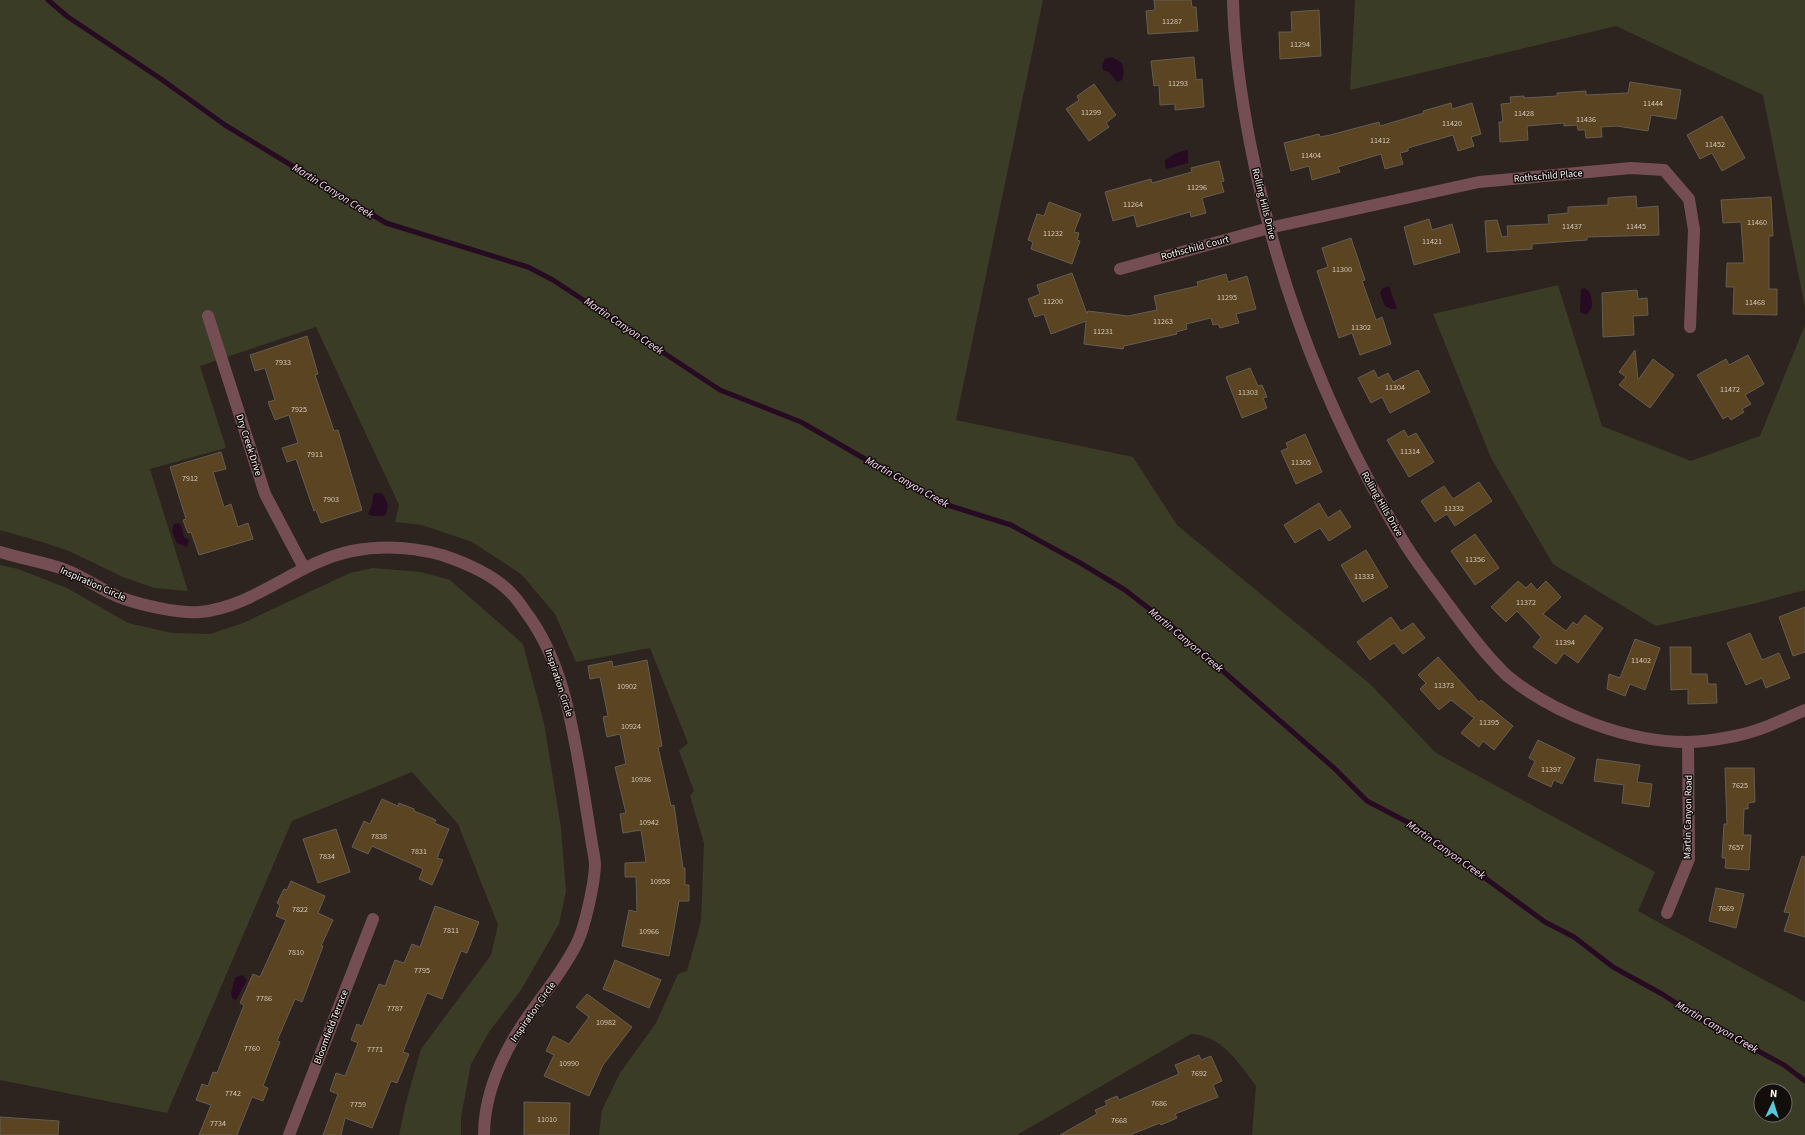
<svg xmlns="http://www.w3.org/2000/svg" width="1805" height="1135" font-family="'Source Sans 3',sans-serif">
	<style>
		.green { fill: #3b3c25; fill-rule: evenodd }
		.water { fill: #270b22 }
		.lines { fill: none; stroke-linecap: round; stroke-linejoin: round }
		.stream { stroke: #270b22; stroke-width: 5 }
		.building { fill: #5b4421; stroke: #645d53 }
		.minor { stroke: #754e54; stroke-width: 12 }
		.labels { text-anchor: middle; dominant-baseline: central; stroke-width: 3; stroke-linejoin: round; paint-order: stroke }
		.number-label { font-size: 8px; fill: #d2c6bc }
		.street-label { font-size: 10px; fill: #f9f1ef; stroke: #120e0c }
		.water-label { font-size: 11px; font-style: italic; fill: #fcd7f3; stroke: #120e0c }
	</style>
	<rect width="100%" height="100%" fill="#2d231f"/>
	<g class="green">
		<path d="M0,0H1043L956,420L1133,457L1177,525L1370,684L1436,753L1655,872L1638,911L1805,1002V1135H1252L1256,1086C1239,1063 1221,1035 1191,1034L1017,1135H599L602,1110L620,1073L656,1023L678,974L687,971L701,921L704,843L690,796L694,791L679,751L688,743L650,648L576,662L555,614L521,574L472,542L422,525L395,522L399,505L316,327L200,366L226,448L150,469L188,591L154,588L123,577L69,551L42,542L0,530ZM1761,1091H1785V1115H1761Z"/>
		<path d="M1355,0H1805V308L1763,95L1616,26L1350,90Z"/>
		<path d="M1558,285L1602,426L1691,461L1760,436L1805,325V590L1757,603L1656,626L1553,564L1491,458L1433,314Z"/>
		<path d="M0,565L18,569L67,588L128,623L172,633L210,634L243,623L350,573L373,568L421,572L450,580L523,644L544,723L561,828L566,891L559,924L521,990L489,1032L471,1064L461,1117V1135H399L406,1102L421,1049L491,955L498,925L458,824L412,772L292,821L167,1113L0,1080Z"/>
	</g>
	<g class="water">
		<path d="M1112,57L1122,63L1124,73L1122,80L1117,82L1109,72L1103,70L1102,65L1105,59Z"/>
		<path d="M1187,150H1188V163L1167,169L1165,166V160L1176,153Z"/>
		<path d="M1389,286L1397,309H1392L1385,306L1380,293L1382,289Z"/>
		<path d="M1584,288L1589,291C1593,301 1594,308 1586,315L1580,312L1581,290Z"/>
		<path d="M375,493H381C387,499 391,508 384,516H372L368,514L372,505L373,496Z"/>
		<path d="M178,523L181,525L184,537L189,540L187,547L177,543C174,536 170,531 174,524Z"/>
		<path d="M242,975L247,980L236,1000L232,998L231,993L235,978Z"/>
	</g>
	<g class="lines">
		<path class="stream" d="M48,0L68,17L161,79L225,125L386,223L528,267L553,280L720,390L801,422L941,503L1011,525L1082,564L1125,590L1169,624L1334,768L1367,801L1413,825L1545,922L1574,937L1613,967L1662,994L1710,1025L1784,1065L1805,1081"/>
	</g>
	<g class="building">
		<path d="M1154,0H1191L1192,7H1196L1198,31L1148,34L1146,11L1155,10Z"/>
		<path d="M1319,10L1321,56L1280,59L1279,32H1292L1291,12Z"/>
		<path d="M1194,57L1196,80L1202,79L1204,107L1175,110V104L1160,105L1159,85L1154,86L1151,61Z"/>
		<path d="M1630,82L1681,90L1676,119L1651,115L1648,131L1617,126L1601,127L1602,137L1586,138L1585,130H1578L1577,125L1564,126V123L1527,126L1528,140L1500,142L1499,122H1503L1501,104L1511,103L1510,97L1524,96V98L1557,96V93L1586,91V95L1628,93Z"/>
		<path d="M1094,84L1116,115L1106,123L1109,127L1089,141L1066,109L1079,100L1077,96Z"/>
		<path d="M1451,103L1452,109L1472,103L1481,134L1471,137L1474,146L1458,151L1453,135L1408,148V151L1400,153L1403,164L1385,169L1381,154L1338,167L1340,172L1312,180L1309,166L1291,171L1284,143L1319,134L1320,137L1330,135L1379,122L1380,126L1424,113L1423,111Z"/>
		<path d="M1722,116L1745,158L1722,171L1712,153L1700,159L1687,135Z"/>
		<path d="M1219,161L1224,181L1221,182L1224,192L1202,198L1206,213L1191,217L1190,212L1137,227L1134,215L1113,221L1105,192L1151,179L1152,183L1192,172L1191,168Z"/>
		<path d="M1636,196L1637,208L1658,206L1659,235L1587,237V240L1532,244V249L1487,252L1485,221L1497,220L1502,237L1508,236L1507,226L1549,224L1548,215L1568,213V207L1608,205V198Z"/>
		<path d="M1771,197L1773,236H1769V289H1777V315L1733,314L1734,287H1726L1727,263H1744L1741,222L1723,223L1721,200Z"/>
		<path d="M1049,202L1081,214L1074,232L1079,233L1077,240L1080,241L1072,264L1031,249L1033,242L1028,240L1037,214L1044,216Z"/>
		<path d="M1429,219L1432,230L1452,224L1460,252L1414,265L1404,227Z"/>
		<path d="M1351,238L1365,280L1362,281L1376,320L1382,317L1391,344L1360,355L1352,333L1339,338L1317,271L1328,267L1322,248Z"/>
		<path d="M1072,273L1087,314L1088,311L1128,316L1157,310L1154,296L1198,286L1197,282L1226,274L1228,282L1247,276L1256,309L1236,314L1239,323L1220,328L1218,324L1213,325L1211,318L1186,324L1187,329L1176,332L1177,334L1124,346L1123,349L1084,344L1086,321L1051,334L1044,314L1035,317L1028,299L1040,294L1037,285Z"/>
		<path d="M1637,290L1638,299L1647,298L1648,315L1633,316L1634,335L1603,337L1602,293Z"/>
		<path d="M307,336L318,374L315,375L334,431L338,430L362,510L321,523L316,510L314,511L296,459L287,462L282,448L298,443L289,415L275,420L268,402L275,400L265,368L255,371L250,355Z"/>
		<path d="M1635,350L1638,380L1653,359L1674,375L1650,408L1619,385L1626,377L1619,372Z"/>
		<path d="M1748,355L1764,384L1745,395L1751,404L1742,409L1744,412L1731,420L1728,416L1723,419L1697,375L1726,359L1729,365Z"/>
		<path d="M1250,368L1258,386L1262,385L1267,397L1263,398L1267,408L1242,418L1226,377Z"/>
		<path d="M1374,370L1378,378L1388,373L1393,382L1418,370L1430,392L1390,413L1382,397L1371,403L1358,378Z"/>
		<path d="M1404,430L1408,437L1416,433L1434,462L1409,477L1387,440Z"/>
		<path d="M1305,434L1322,472L1296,484L1281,451L1288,448L1286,443Z"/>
		<path d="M221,452L226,469L213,472L224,507L231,504L238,527L248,523L253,539L199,555L191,532L188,533L183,520L186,519L170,467Z"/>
		<path d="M1479,482L1492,501L1455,526L1447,514L1435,522L1421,501L1444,486L1453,499Z"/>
		<path d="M1319,503L1328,518L1340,510L1351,527L1329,541L1320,528L1295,543L1284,525Z"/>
		<path d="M1475,534L1499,568L1475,585L1451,551Z"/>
		<path d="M1366,550L1388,587L1363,602L1341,565Z"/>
		<path d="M1518,581L1526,588L1531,583L1537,590L1546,581L1561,597L1543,614L1566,631L1573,622L1577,625L1585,615L1603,628L1578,663L1564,653L1556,664L1533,647L1541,637L1517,611L1506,622L1491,607Z"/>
		<path d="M1805,607V652L1793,656L1779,617Z"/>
		<path d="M1391,617L1401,631L1413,623L1425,638L1403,654L1394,643L1370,660L1357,642Z"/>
		<path d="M1750,633L1762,660L1779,653L1790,678L1766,688L1762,678L1746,685L1727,643Z"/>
		<path d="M1635,639L1660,648L1645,690L1630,684L1625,696L1607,689L1609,674L1620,678Z"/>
		<path d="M1670,647H1691V674H1707L1708,684H1716L1717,703L1688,704V689L1671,690Z"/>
		<path d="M1438,657L1479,702L1481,700L1513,726L1494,750L1483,741L1479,747L1461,733L1474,718L1451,700L1439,710L1420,689L1426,683L1418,675Z"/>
		<path d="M647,660L662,746L658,747L671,806L674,805L683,868H685V885H689V901H679L669,956L622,946L629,910L637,912L636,877H625V863L646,862L641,830L623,833L620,814L626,813L615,767L626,764L620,734L607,737L603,717L608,716L600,677L590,679L588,666L612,661L613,667Z"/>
		<path d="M1538,740L1575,758L1562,784L1554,780L1551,787L1528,776L1535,761L1529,758Z"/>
		<path d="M1597,759L1640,765L1637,782L1652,784L1649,807L1622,803L1624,785L1594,781Z"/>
		<path d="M1725,768H1754L1755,802L1748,803V809H1744L1743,835H1751L1749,870L1725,868L1726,858H1722L1724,824H1727Z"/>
		<path d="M382,799L398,806L399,803L414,809V811L436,820L434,823L449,829L437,858L443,860L432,885L419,879L423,869L372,846L368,854L352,847L364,821L370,824Z"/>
		<path d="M336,829L350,872L318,883L303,839Z"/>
		<path d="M1802,856L1805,857V937L1784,931L1790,913L1784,912Z"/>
		<path d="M291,881L325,896L318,913L333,920L321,946H323L302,1002L295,999L277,1041L280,1042L263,1086L268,1088L263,1101L252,1097L237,1135H199L211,1105L196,1100L202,1084L208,1086L213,1072L217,1073L244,1005L240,1003L253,974L260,977L286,920L276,916L280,905L277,903L284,889L287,890Z"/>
		<path d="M1716,888L1744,894L1736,928L1709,921Z"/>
		<path d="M435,906L479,922L467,953L461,951L442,999L427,993L403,1052L409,1054L397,1083L391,1081L372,1128L345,1118L341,1135H323L338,1094L330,1091L336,1073L345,1076L358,1043L351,1040L357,1024L362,1026L379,984L385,986L395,960L404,963L412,944L420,947Z"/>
		<path d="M615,960L661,980L649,1008L603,989Z"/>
		<path d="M587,994L632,1027L603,1065L589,1096L544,1076L554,1055L546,1051L553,1036L569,1044L589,1017L576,1007Z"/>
		<path d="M1199,1055L1201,1060L1211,1056L1222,1081L1213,1085L1218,1097L1175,1114L1177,1118L1161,1125L1160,1123L1130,1135H1060L1097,1114L1095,1110L1107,1105L1105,1101L1117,1096L1119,1100L1179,1074L1175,1065Z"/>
		<path d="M524,1102L570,1103L569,1135H524Z"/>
		<path d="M0,1117L59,1121L58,1135H0Z"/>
	</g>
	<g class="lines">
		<g class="minor">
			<path d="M1233,0C1234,48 1241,96 1250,143C1277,284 1330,421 1405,544C1415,560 1427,576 1439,592C1456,615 1472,638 1491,659C1497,665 1503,673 1510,678C1556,715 1628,742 1687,742C1703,742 1720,739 1735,736C1760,731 1782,720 1805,710"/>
			<path d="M1120,269L1269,228L1479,182L1631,168L1664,170L1689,199L1694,230L1690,327"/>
			<path d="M208,316L265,494L304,568"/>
			<path d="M0,552C22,559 45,562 66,570C85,577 102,591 122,598C141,605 180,614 200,612C255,607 297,562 352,551C382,545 412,547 442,555C466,563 493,574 511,593C516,598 521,605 525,611C562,659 572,723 582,782C585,800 588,819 591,838C592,847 595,857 595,866C594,885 585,927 577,943C560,978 533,1005 514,1038C497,1067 484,1102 484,1135"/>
			<path d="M1667,913L1689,859L1688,742"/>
			<path d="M289,1135L373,919"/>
		</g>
	</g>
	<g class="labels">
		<g class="number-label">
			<text x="1172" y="21">11287</text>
			<text x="1300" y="44">11294</text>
			<text x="1178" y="83">11293</text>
			<text x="1653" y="103">11444</text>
			<text x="1091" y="112">11299</text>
			<text x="1524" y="113">11428</text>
			<text x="1586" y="119">11436</text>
			<text x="1452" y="123">11420</text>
			<text x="1380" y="140">11412</text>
			<text x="1715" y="144">11452</text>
			<text x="1311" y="155">11404</text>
			<text x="1197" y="187">11296</text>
			<text x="1133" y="204">11264</text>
			<text x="1757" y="222">11460</text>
			<text x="1572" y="226">11437</text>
			<text x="1636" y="226">11445</text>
			<text x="1053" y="233">11232</text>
			<text x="1432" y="241">11421</text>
			<text x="1342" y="269">11300</text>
			<text x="1227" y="297">11295</text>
			<text x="1053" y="301">11200</text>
			<text x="1755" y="302">11468</text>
			<text x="1163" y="321">11263</text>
			<text x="1361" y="327">11302</text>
			<text x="1103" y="331">11231</text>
			<text x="283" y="362">7933</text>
			<text x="1395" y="387">11304</text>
			<text x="1730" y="389">11472</text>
			<text x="1248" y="392">11303</text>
			<text x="299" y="409">7925</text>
			<text x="1410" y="451">11314</text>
			<text x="315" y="454">7911</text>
			<text x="1301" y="462">11305</text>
			<text x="190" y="478">7912</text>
			<text x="331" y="499">7903</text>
			<text x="1454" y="508">11332</text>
			<text x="1475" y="559">11356</text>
			<text x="1364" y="576">11333</text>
			<text x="1526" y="602">11372</text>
			<text x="1565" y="642">11394</text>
			<text x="1641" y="660">11402</text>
			<text x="1444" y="685">11373</text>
			<text x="627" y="686">10902</text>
			<text x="1489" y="722">11395</text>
			<text x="631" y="726">10924</text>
			<text x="1551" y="769">11397</text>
			<text x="641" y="779">10936</text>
			<text x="1740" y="785">7625</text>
			<text x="649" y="822">10942</text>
			<text x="379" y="836">7838</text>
			<text x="1736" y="847">7657</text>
			<text x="419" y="851">7831</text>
			<text x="327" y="856">7834</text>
			<text x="660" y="881">10958</text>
			<text x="1726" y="908">7669</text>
			<text x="300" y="909">7822</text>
			<text x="451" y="930">7811</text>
			<text x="649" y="931">10966</text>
			<text x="296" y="952">7810</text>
			<text x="422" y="970">7795</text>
			<text x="264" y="998">7786</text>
			<text x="395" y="1008">7787</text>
			<text x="606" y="1022">10982</text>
			<text x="252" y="1048">7760</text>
			<text x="375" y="1049">7771</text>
			<text x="569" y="1063">10990</text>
			<text x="1199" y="1073">7692</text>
			<text x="233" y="1093">7742</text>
			<text x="1159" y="1103">7686</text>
			<text x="358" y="1104">7759</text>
			<text x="547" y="1119">11010</text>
			<text x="1119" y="1120">7668</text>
			<text x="218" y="1123">7734</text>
		</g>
		<g class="street-label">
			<text transform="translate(1548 176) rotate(-5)">Rothschild Place</text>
			<text transform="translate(1264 204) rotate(76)">Rolling Hills Drive</text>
			<text transform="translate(1195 248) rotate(-15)">Rothschild Court</text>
			<text transform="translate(249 445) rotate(72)">Dry Creek Drive</text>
			<text transform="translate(1382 504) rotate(60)">Rolling Hills Drive</text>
			<text transform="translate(93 584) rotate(24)">Inspiration Circle</text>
			<text transform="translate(559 683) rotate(72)">Inspiration Circle</text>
			<text transform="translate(1688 817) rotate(-89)">Martin Canyon Road</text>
			<text transform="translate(533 1012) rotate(-55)">Inspiration Circle</text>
			<text transform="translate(331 1027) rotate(-69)">Bloomfield Terrace</text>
		</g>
		<g class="water-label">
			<text transform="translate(333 191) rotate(32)">Martin Canyon Creek</text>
			<text transform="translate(624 326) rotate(34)">Martin Canyon Creek</text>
			<text transform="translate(907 482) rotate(29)">Martin Canyon Creek</text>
			<text transform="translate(1186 640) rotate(40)">Martin Canyon Creek</text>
			<text transform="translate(1446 850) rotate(35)">Martin Canyon Creek</text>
			<text transform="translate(1717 1027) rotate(30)">Martin Canyon Creek</text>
		</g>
	</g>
	<g transform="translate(1773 1103) rotate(4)"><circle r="19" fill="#120e0c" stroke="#6e6967"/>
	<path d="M0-3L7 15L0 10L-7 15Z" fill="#55cade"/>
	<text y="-6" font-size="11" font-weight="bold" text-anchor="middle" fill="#f9f1ef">N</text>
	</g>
</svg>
